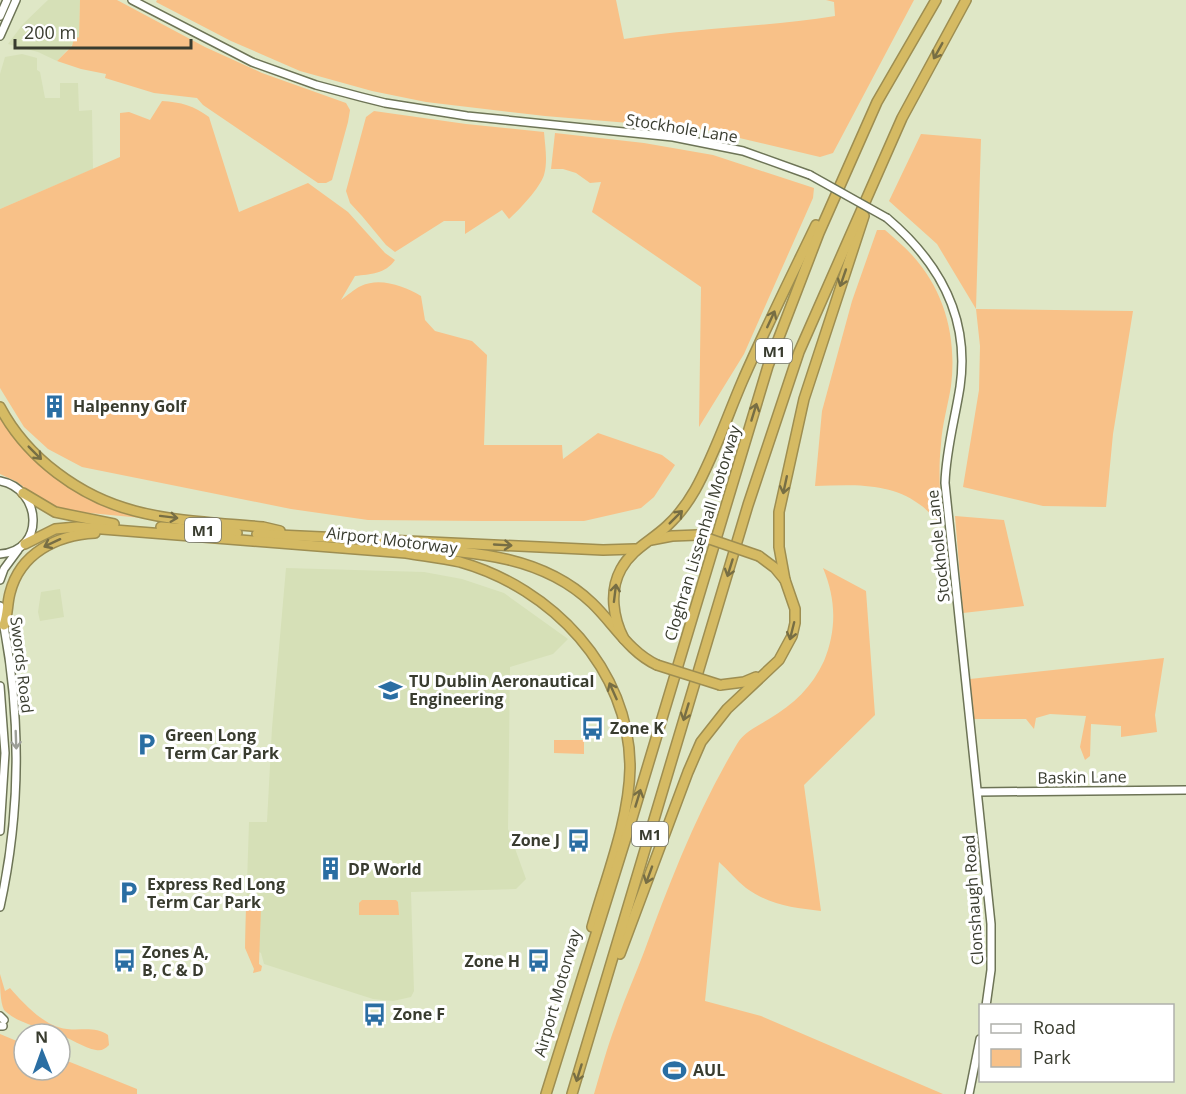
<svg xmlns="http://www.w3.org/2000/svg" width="1186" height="1094" font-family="'Open Sans',sans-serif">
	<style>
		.built { fill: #d6e0b7 }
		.green { fill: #f8c188 }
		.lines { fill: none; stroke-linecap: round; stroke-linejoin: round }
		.secondary-casing { stroke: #6d7456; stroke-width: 10 }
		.highway-casing { stroke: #9e8e51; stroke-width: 12 }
		.secondary { stroke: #fff; stroke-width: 7 }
		.highway { stroke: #d5ba63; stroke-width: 9 }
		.secondary-bridge-casing { stroke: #6d7456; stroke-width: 10; stroke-linecap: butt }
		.highway-bridge-casing { stroke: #9e8e51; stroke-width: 12; stroke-linecap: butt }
		.secondary-bridge { stroke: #fff; stroke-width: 7 }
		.highway-bridge { stroke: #d5ba63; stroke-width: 9 }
		.oneway { stroke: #776e44 }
		.oneway2 { stroke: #9c9e97 }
		.labels { text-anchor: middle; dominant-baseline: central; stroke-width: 6; stroke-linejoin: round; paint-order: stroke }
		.shield { fill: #fff; stroke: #74766d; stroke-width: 1.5 }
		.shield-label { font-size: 15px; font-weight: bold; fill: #393c2f }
		.street-label { font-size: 16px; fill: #393c2f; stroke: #fff }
		.poi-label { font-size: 16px; font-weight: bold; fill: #393c2f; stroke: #fff; text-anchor: start }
	</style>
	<rect width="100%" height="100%" fill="#dfe7c6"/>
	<g class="built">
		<path d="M48,0H80L79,37L57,61L38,52L8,44L23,24Z"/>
		<path d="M22,54L37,58V70L40,72L45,98H60V83H78L79,111L92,110L93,169L0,209V74L5,57Z"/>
		<path d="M286,568L424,572L462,579L504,593L568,639L553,654L510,667L508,829L526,879L516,889L411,892L414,991L411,997L393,1001L373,999L264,964L261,953L245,944L249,822H267L272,728Z"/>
		<path d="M60,589L64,617L40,621L38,612L41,592Z"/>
	</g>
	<g class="green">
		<path d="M80,0H117L205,47L262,73L346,103L350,110L348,122L332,180L326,183H318L203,105L197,98L154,93L105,78L106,74L81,69L57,61L72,46L74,39L79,37Z"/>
		<path d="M157,0H616L624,39C694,28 765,27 835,16L834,2L826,0H914L833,153L820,157L701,129L545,116L426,102L372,91L300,71L231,41L156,2Z"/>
		<path d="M162,101C181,102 194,106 209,117L239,212L308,183L348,212L385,253L395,260C385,274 371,274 355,276L341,300C347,296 354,289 361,286C380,277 404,286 421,296L425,320L435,331L472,341L487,355L484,445H562L563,459L598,433L662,455L675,465L654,497L641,508L584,521H482L368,520L291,509L82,467L48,449L24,427L0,388V209L120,157V113L129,112L150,120Z"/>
		<path d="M374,111L466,124L544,132C545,146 548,161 544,175C540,188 519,210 509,219L502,210L465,234V221H444L395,252L386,245L362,216L350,203L346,191L366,117Z"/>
		<path d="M555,133L644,143L713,155L814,188L813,198L744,354L699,427L701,287L592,212L601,182L590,183L576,173L563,169H551Z"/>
		<path d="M921,134L981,139L976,309L1133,311L1113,434L1106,507L1043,506L963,487L979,390L980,346L976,309L937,244L889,201Z"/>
		<path d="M877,230H885C894,238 904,246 912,255C945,291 957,338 951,386C948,405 942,425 941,444C938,472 940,498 943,526C935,519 928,510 919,504C889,482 851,485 815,486L822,411L852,301Z"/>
		<path d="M0,412L55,475L142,515V518L58,510L43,502L17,482L0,474Z"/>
		<path d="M955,516L1004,520L1024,606L963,613Z"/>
		<path d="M823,568L866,591L875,715L804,785L821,911C794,908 769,905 746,888C736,880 728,870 719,862L705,1001L761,1016L943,1094H594C601,1071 607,1047 616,1024C624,1000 635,976 644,952C670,881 698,809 737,744C744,732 758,726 769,719C794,704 812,687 824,661C837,629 836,599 823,568Z"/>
		<path d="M1164,658L1155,715L1157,732L1121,737V726L1091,724L1090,756L1085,760L1080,747L1086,716L1050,714L1036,718L1034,729L1026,719H973L970,679Z"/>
		<path d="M554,740H584V754L554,753Z"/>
		<path d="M362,900H396L398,902L399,915H359V903Z"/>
		<path d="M246,906L261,907L259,964L262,966L261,971L253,973L254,969L245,948Z"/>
		<path d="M0,974L5,991L10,988C24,1004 45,1027 67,1029C81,1031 95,1026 108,1035L109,1045C105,1049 102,1051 96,1050C84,1048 69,1038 59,1034C41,1027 18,1024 4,1010C0,1002 0,984 0,974Z"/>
		<path d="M0,1034L24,1044V1070H60V1058L137,1089V1094H0Z"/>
	</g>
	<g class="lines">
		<defs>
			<g id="secondary">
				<path d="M132,0L252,62L316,85L361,97L385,103L467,116L673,137L743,151L810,175"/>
				<path d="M0,16L7,0"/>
				<path d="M0,36L16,0"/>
				<path d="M887,218C939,262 970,318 960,387C955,419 946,450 945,483L991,924V970L986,1006"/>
				<path d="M0,481C42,489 46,551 0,554"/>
				<path d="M0,580L4,569L18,550"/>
				<path d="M0,606C21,706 22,807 0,907"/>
				<path d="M0,686L5,753L0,831"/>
				<path d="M978,792L1186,790"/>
				<path d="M0,1016L4,1020"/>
				<path d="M0,1026H3"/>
				<path d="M969,1094L980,1039"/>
			</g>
			<g id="highway">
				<path d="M0,407C27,458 80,497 135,511C176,522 221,523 263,527L280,531"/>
				<path d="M23,493L55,512L114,524"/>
				<path d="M161,527L237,533"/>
				<path d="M257,534L603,550L635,549"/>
				<path d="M651,540L672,536L698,535"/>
				<path d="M25,544L55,529L77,527L406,553C424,556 442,558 460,562C552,588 630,669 630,768C629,821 606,877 592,927"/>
				<path d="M408,548C473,552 542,555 592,603C614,624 629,652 657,665"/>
				<path d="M759,556L775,568L785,580"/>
				<path d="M4,625C8,614 7,604 10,593C20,553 57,535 95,533"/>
				<path d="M624,639C613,618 609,591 621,569C632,549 651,541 667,526C679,515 687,504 695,490C714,456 727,417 742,382C765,329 791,277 816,225"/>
				<path d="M720,685L744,682L756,677"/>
				<path d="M620,954L688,772L701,742L727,709L779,660L792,636L795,623V609L785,580L779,547V512L804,399L864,216"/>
				<path d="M546,1094L630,825L768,366L819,233L877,102L936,0"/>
				<path d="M572,1094L748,505L799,352L902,118L966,0"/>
			</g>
		</defs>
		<use href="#secondary" class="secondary-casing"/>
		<use href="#highway" class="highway-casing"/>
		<use href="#secondary" class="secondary"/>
		<use href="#highway" class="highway"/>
		<defs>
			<path id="secondary-bridge" d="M810,175L887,218"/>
			<g id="highway-bridge">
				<path d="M698,535L759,556"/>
				<path d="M657,665L720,685"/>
			</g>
		</defs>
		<use href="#secondary-bridge" class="secondary-bridge-casing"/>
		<use href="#highway-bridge" class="highway-bridge-casing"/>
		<use href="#secondary-bridge" class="secondary-bridge"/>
		<use href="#highway-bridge" class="highway-bridge"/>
	</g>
	<defs><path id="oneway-shaft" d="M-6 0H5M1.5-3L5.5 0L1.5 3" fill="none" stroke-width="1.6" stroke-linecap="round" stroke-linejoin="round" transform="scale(1.5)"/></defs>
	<g class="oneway">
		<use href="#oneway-shaft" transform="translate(938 51) rotate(119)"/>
		<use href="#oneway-shaft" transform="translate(843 278) rotate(109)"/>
		<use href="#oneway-shaft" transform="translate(771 319) rotate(-65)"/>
		<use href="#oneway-shaft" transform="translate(754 412) rotate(-73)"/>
		<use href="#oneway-shaft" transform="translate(35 453) rotate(45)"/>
		<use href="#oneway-shaft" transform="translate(785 485) rotate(102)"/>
		<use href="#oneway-shaft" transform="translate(169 517) rotate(7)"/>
		<use href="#oneway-shaft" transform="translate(676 517) rotate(-45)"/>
		<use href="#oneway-shaft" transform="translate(52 543) rotate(155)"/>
		<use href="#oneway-shaft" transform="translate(503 545) rotate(3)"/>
		<use href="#oneway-shaft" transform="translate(730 568) rotate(107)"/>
		<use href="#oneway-shaft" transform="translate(615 593) rotate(-83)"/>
		<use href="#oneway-shaft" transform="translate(792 631) rotate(104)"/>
		<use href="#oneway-shaft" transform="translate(613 691) rotate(-114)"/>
		<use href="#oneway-shaft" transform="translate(686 712) rotate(107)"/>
		<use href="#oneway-shaft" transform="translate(638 798) rotate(-73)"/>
		<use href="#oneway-shaft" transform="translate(649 875) rotate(110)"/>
		<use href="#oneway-shaft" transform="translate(579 1073) rotate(107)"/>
	</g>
	<use class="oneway2" href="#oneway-shaft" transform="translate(16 740) rotate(88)"/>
	<defs>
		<symbol id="building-bare" viewBox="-9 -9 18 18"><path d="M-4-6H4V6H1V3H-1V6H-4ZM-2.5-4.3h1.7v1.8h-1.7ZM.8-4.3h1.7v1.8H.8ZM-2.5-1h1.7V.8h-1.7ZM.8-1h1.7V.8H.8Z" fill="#2a6ea3" stroke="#fff" stroke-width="2.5" paint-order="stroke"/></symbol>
		<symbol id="university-bare" viewBox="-9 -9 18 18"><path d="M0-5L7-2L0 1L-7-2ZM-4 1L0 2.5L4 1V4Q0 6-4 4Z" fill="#2a6ea3" stroke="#fff" stroke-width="2.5" paint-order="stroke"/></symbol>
		<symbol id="bus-bare" viewBox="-9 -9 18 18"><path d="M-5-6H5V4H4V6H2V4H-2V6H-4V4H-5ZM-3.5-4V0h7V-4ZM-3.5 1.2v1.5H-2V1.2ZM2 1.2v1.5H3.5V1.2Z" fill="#2a6ea3" stroke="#fff" stroke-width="2.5" paint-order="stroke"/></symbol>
		<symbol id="parking-bare" viewBox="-9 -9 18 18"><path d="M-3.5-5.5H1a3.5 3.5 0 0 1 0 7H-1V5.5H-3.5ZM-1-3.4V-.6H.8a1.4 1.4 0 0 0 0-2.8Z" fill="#2a6ea3" stroke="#fff" stroke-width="2.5" paint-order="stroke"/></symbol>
		<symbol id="stadium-bare" viewBox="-9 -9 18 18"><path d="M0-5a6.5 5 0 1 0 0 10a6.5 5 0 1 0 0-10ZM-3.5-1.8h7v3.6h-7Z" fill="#2a6ea3" stroke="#fff" stroke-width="2.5" paint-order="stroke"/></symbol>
	</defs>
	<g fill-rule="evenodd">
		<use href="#building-bare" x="38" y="390" width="33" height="33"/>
		<use href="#university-bare" x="374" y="674" width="33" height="33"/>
		<use href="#bus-bare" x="576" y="712" width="33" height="33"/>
		<use href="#parking-bare" x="130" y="728" width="33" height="33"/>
		<use href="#bus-bare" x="562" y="824" width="33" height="33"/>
		<use href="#building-bare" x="314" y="852" width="33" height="33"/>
		<use href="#parking-bare" x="112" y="876" width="33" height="33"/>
		<use href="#bus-bare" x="108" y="944" width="33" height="33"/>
		<use href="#bus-bare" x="522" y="944" width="33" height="33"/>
		<use href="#bus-bare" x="358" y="998" width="33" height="33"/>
		<use href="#stadium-bare" x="658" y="1054" width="33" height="33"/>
	</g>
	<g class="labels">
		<g class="shield">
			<rect x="756" y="339" width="36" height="24" rx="4.5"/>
			<rect x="185" y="518" width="36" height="24" rx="4.5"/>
			<rect x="632" y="822" width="36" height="24" rx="4.5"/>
		</g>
		<g class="shield-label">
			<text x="774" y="351">M1</text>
			<text x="203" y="530">M1</text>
			<text x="650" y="834">M1</text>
		</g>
		<g class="street-label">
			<text transform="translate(682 128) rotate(9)">Stockhole Lane</text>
			<text transform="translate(702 533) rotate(-73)">Cloghran Lissenhall Motorway</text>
			<text transform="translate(392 540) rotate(7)">Airport Motorway</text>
			<text transform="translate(938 546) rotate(-96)">Stockhole Lane</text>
			<text transform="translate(22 665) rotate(83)">Swords Road</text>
			<text transform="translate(1082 777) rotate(-1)">Baskin Lane</text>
			<text transform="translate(973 900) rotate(-94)">Clonshaugh Road</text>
			<text transform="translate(557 993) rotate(-74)">Airport Motorway</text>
		</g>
		<g class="poi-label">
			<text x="73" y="406">Halpenny Golf</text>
			<text x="409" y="681">TU Dublin Aeronautical<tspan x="409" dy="18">Engineering</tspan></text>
			<text x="610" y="728">Zone K</text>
			<text x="165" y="735">Green Long<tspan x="165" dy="18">Term Car Park</tspan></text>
			<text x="560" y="840" text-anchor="end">Zone J</text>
			<text x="348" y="869">DP World</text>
			<text x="147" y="884">Express Red Long<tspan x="147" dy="18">Term Car Park</tspan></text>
			<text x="142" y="952">Zones A,<tspan x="142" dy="18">B, C &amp; D</tspan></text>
			<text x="520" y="961" text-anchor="end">Zone H</text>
			<text x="393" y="1014">Zone F</text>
			<text x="693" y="1070">AUL</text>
		</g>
	</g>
	<rect x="979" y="1004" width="195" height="78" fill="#ffffff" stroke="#b0b1ac" stroke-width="1.5"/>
	<rect x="991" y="1024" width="30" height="9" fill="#ffffff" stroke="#b0b1ac" stroke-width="1.5"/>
	<text x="1033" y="1034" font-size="18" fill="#393c2f">Road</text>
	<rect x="991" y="1049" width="30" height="18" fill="#f8c188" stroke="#b0b1ac" stroke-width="1.5"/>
	<text x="1033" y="1064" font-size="18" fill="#393c2f">Park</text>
	<g transform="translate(42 1052) rotate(359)"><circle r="28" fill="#ffffff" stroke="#b0b1ac" stroke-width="1.5"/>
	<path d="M0-4.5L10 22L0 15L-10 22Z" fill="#2a6ea3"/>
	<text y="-9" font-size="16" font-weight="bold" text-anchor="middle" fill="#393c2f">N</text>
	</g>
	<path d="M15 39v9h176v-9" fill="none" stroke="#393c2f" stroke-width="3"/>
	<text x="24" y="39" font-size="18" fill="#393c2f" stroke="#ffffff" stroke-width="4.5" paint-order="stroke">200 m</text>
</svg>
